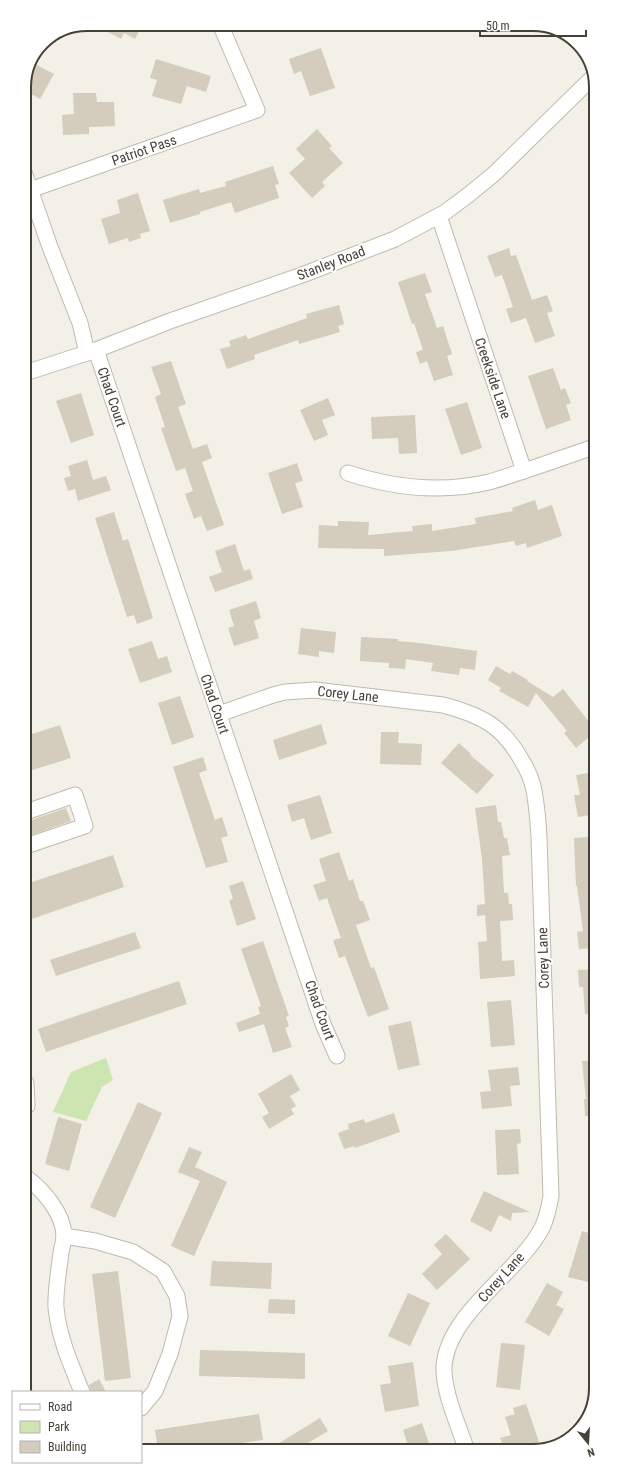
<svg xmlns="http://www.w3.org/2000/svg" width="620" height="1475" font-family="'Roboto Condensed',sans-serif">
	<style>
		.green { fill: #cde6b1 }
		.building { fill: #d4ccbd }
		.lines { fill: none; stroke-linecap: round; stroke-linejoin: round }
		.minor-casing { stroke: #c1baad; stroke-width: 17 }
		.minor { stroke: #fff; stroke-width: 15 }
		.labels { text-anchor: middle; dominant-baseline: central; stroke-width: 4; stroke-linejoin: round; paint-order: stroke }
		.street-label { font-size: 14px; fill: #464036; stroke: #fff }
		.rim { fill: none; stroke: #464036; stroke-width: 2 }
	</style>
	<rect width="100%" height="100%" fill="#f3f0e7"/>
	<path class="green" d="M106,1058L113,1080L102,1087L86,1121L53,1112L71,1072Z"/>
	<g class="building">
		<path d="M93,24H143L135,39L124,33L121,39Z"/>
		<path d="M321,48L335,88L310,96L301,71L294,74L289,59Z"/>
		<path d="M156,59L211,76L206,92L187,86L181,104L152,96L157,80L150,78Z"/>
		<path d="M33,63L54,74L40,99L24,90V83Z"/>
		<path d="M73,93H96L97,102H114L115,126L89,127V134L63,135L62,115L74,114Z"/>
		<path d="M317,129L332,146L329,148L343,163L322,182L325,186L312,198L289,173L305,159L296,149Z"/>
		<path d="M273,166L279,184L275,185L279,198L235,213L231,202L200,212V214L170,223L163,200L199,189L200,193L226,186L225,182Z"/>
		<path d="M138,193L150,231L140,234L141,238L129,242L128,238L109,244L101,219L120,213L117,200Z"/>
		<path d="M509,248L511,256L516,255L532,300L547,295L553,311L547,313L555,336L535,343L526,318L511,323L506,309L513,307L502,275L495,277L487,256Z"/>
		<path d="M425,273L432,292L425,294L437,328L443,326L452,354L447,356L453,375L434,381L427,361L420,364L416,352L423,350L414,323L412,324L398,282Z"/>
		<path d="M339,305L344,324L338,326L340,332L299,344L298,340L254,355L255,359L227,369L220,349L231,346L229,341L246,335L248,339L307,318L306,314Z"/>
		<path d="M171,361L186,404L178,407L193,449L207,444L212,458L202,462L224,525L207,531L201,516L194,519L185,494L193,491L185,468L176,471L161,428L165,427L155,397L161,394L151,367Z"/>
		<path d="M553,368L561,390L565,388L571,403L566,405L571,420L546,429L528,376Z"/>
		<path d="M81,393L94,435L71,443L56,401Z"/>
		<path d="M328,398L335,415L322,420L328,435L314,441L300,410Z"/>
		<path d="M467,402L482,448L461,455L445,409Z"/>
		<path d="M415,415L417,453L399,454L398,438L372,439L371,417Z"/>
		<path d="M87,460L93,480L106,476L111,490L78,501L75,489L68,491L64,478L71,476L68,466Z"/>
		<path d="M297,463L303,481L295,483L303,507L282,514L268,473Z"/>
		<path d="M535,500L538,510L552,505L562,536L527,548L526,543L516,546L514,541L451,551L384,556V549L318,548L319,525L338,526V521L369,522L368,535L413,531L412,526L432,524V531L476,524L475,518L513,511L512,508Z"/>
		<path d="M114,512L123,541L128,539L153,618L137,624L134,615L127,617L95,518Z"/>
		<path d="M235,544L244,571L250,569L253,579L215,592L209,577L222,572L215,551Z"/>
		<path d="M256,601L261,618L254,621L259,638L234,646L228,628L234,626L229,610Z"/>
		<path d="M301,628L336,632L334,653L319,651V657L298,654Z"/>
		<path d="M361,637L398,639V641L420,643L477,651L475,670L460,668L459,675L431,671L433,663L406,659L405,669L389,668V663L360,661Z"/>
		<path d="M152,641L158,659L167,656L172,672L140,683L128,649Z"/>
		<path d="M496,666L510,674L512,671L528,680L527,681L553,697L563,689L594,728V733L576,748L564,733L567,731L536,693L528,707L499,691L501,688L488,680Z"/>
		<path d="M180,696L194,737L172,745L158,703Z"/>
		<path d="M321,724L327,744L279,760L273,740Z"/>
		<path d="M60,725L71,758L26,772V736Z"/>
		<path d="M381,732H399L398,743L422,744L421,765L380,764Z"/>
		<path d="M459,743L471,754L470,755L494,775L477,794L441,763Z"/>
		<path d="M203,757L207,770L199,773L215,820L222,817L228,836L221,838L228,862L206,868L173,767Z"/>
		<path d="M594,772L595,814L578,817L574,795H580L576,775Z"/>
		<path d="M320,795L332,833L311,840L304,818L292,822L287,805Z"/>
		<path d="M496,805L498,822H501L504,838H507L510,855L502,856L504,893H508L509,904H512L513,920L500,921L502,961L514,960L515,976L480,979L478,942L487,941L485,915L477,916V905L485,904L482,859L475,808Z"/>
		<path d="M66,808L71,821L26,837V822Z"/>
		<path d="M587,837H595V948L579,949L577,932L583,931L577,886H576L574,838Z"/>
		<path d="M339,852L349,881L353,879L360,901H363L370,920L356,925L371,968L374,967L389,1009L368,1017L345,956L339,958L333,940L341,938L327,898L319,901L313,885L326,881L319,859Z"/>
		<path d="M113,855L124,887L26,921V884Z"/>
		<path d="M243,881L256,919L237,926L229,900L233,899L229,886Z"/>
		<path d="M135,932L141,948L56,976L50,960Z"/>
		<path d="M263,941L289,1016L286,1017L289,1026L285,1028L292,1047L273,1053L264,1024L239,1032L236,1023L260,1014L258,1007L261,1006L241,949Z"/>
		<path d="M595,969V1013L585,1014L583,987H579L578,970Z"/>
		<path d="M179,981L187,1004L46,1052L38,1029Z"/>
		<path d="M511,1000L515,1045L491,1047L487,1002Z"/>
		<path d="M411,1021L420,1065L398,1070L388,1026Z"/>
		<path d="M595,1060V1116H585L584,1099H586L582,1061Z"/>
		<path d="M518,1067L520,1085L510,1086L512,1106L482,1109L480,1092L491,1091L488,1070Z"/>
		<path d="M291,1074L300,1090L290,1096L296,1106L291,1109L294,1114L269,1129L262,1117L269,1113L258,1094Z"/>
		<path d="M138,1102L162,1113L115,1218L90,1207Z"/>
		<path d="M394,1113L400,1132L355,1148L354,1146L344,1149L338,1133L349,1129L348,1124L364,1119L365,1123Z"/>
		<path d="M58,1117L82,1124L69,1171L45,1164Z"/>
		<path d="M520,1129L521,1143L517,1144L519,1174L497,1175L495,1130Z"/>
		<path d="M189,1147L202,1152L195,1167L227,1182L194,1256L171,1246L200,1181L178,1172Z"/>
		<path d="M484,1191L505,1201L530,1212L512,1213L511,1221L499,1215L491,1232L470,1221Z"/>
		<path d="M582,1231L596,1235V1284L568,1277Z"/>
		<path d="M446,1234L470,1259L437,1290L422,1274L442,1254L434,1245Z"/>
		<path d="M212,1261L272,1263L271,1289L210,1286Z"/>
		<path d="M118,1271L131,1378L105,1381L92,1274Z"/>
		<path d="M547,1283L563,1292L556,1305L564,1309L549,1336L525,1322Z"/>
		<path d="M408,1293L430,1303L410,1346L388,1336Z"/>
		<path d="M269,1299L295,1300V1314L268,1313Z"/>
		<path d="M501,1343L525,1345L520,1390L496,1387Z"/>
		<path d="M200,1350L305,1353V1379L199,1376Z"/>
		<path d="M413,1362L419,1406L385,1412L380,1385L391,1383L388,1366Z"/>
		<path d="M99,1379L106,1392H91L89,1385Z"/>
		<path d="M526,1404L539,1442L523,1448H504L500,1438L511,1435L505,1417L515,1414L513,1408Z"/>
		<path d="M259,1414L263,1440L192,1450H158L155,1430Z"/>
		<path d="M320,1418L328,1431L298,1449L268,1450Z"/>
		<path d="M422,1423L431,1449H409L403,1430Z"/>
	</g>
	<g class="lines">
		<defs>
			<g id="minor">
				<path d="M24,172L50,247L80,323L87,353"/>
				<path d="M30,190L257,110L220,24"/>
				<path d="M439,216L524,471"/>
				<path d="M96,350L323,1024L337,1056"/>
				<path d="M25,373L96,350L170,321L302,275L395,239L444,213L467,196L494,174L593,77"/>
				<path d="M348,473C394,488 442,493 489,482C501,479 513,474 524,471C547,463 570,455 594,447"/>
				<path d="M219,714L273,695L285,692L315,690L443,705C481,715 503,726 522,761C527,769 531,778 533,786C537,803 538,820 539,838L551,1196C549,1207 547,1218 542,1228C518,1273 448,1313 444,1366C443,1392 458,1424 466,1448"/>
				<path d="M26,812L75,795L85,826L26,846"/>
				<path d="M26,1083L27,1106"/>
				<path d="M27,1178C43,1190 63,1213 64,1235C64,1240 62,1247 61,1253C59,1267 55,1294 56,1308C59,1338 71,1365 82,1392"/>
				<path d="M64,1236L95,1241L133,1252L163,1271L177,1296L180,1316L170,1354L155,1391L141,1408"/>
			</g>
		</defs>
		<use href="#minor" class="minor-casing"/>
		<use href="#minor" class="minor"/>
	</g>
	<g class="labels">
		<g class="street-label">
			<text transform="translate(144 150) rotate(-19)">Patriot Pass</text>
			<text transform="translate(331 263) rotate(-21)">Stanley Road</text>
			<text transform="translate(493 378) rotate(71)">Creekside Lane</text>
			<text transform="translate(112 397) rotate(71)">Chad Court</text>
			<text transform="translate(348 694) rotate(6)">Corey Lane</text>
			<text transform="translate(215 704) rotate(71)">Chad Court</text>
			<text transform="translate(543 958) rotate(-92)">Corey Lane</text>
			<text transform="translate(320 1010) rotate(70)">Chad Court</text>
			<text transform="translate(501 1277) rotate(-48)">Corey Lane</text>
		</g>
	</g>
	<path d="M0 0H620V1475H0ZM87 31H533A56 56 0 0 1 589 87V1388A56 56 0 0 1 533 1444H87A56 56 0 0 1 31 1388V87A56 56 0 0 1 87 31Z" fill="#fff" fill-rule="evenodd"/>
	<path class="rim" d="M87 31H533A56 56 0 0 1 589 87V1388A56 56 0 0 1 533 1444H87A56 56 0 0 1 31 1388V87A56 56 0 0 1 87 31Z"/>
	<rect x="12" y="1391" width="130" height="72" fill="#ffffff" stroke="#b5b3af"/>
	<rect x="20" y="1404" width="20" height="6" fill="#ffffff" stroke="#b5b3af"/>
	<text x="48" y="1411" font-size="12" fill="#464036">Road</text>
	<rect x="20" y="1421" width="20" height="12" fill="#cde6b1" stroke="#b5b3af"/>
	<text x="48" y="1431" font-size="12" fill="#464036">Park</text>
	<rect x="20" y="1441" width="20" height="12" fill="#d4ccbd" stroke="#b5b3af"/>
	<text x="48" y="1451" font-size="12" fill="#464036">Building</text>
	<g transform="translate(588 1443) rotate(162)" stroke="#ffffff" stroke-width="3" paint-order="stroke">
	<path d="M0-3L7 15L0 10L-7 15Z" fill="#464036"/>
	<text y="-6" font-size="11" font-weight="bold" text-anchor="middle" fill="#464036">N</text>
	</g>
	<path d="M480 30v6h106v-6" fill="none" stroke="#464036" stroke-width="2"/>
	<text x="486" y="30" font-size="12" fill="#464036" stroke="#ffffff" stroke-width="3" paint-order="stroke">50 m</text>
</svg>
